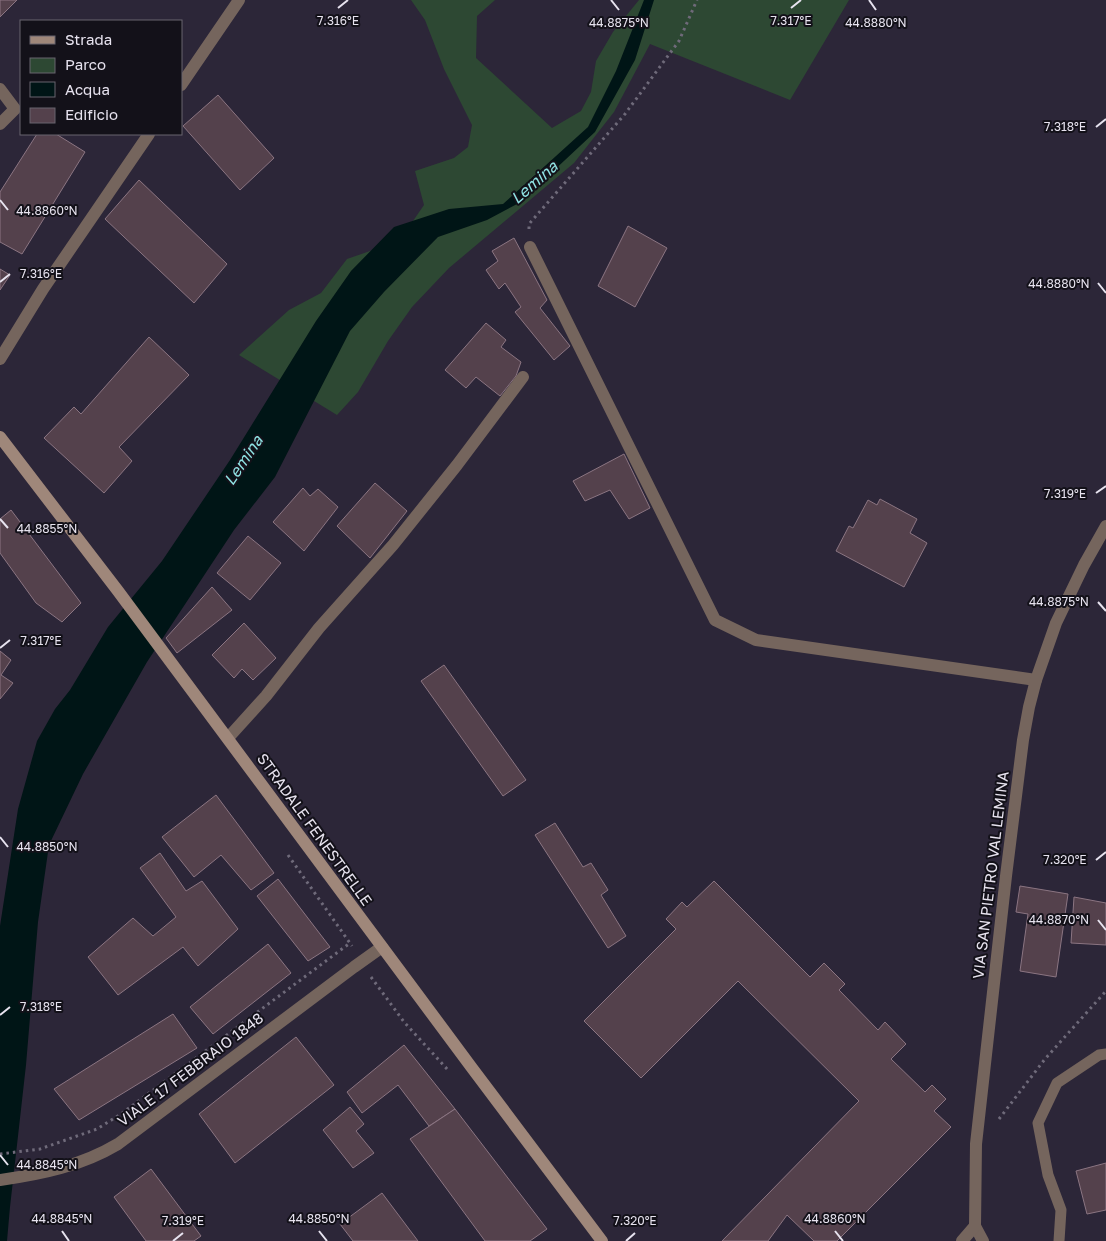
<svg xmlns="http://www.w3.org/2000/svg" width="1106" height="1241" font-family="'Golos Text',sans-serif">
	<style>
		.green { fill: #2d4833 }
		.water { fill: #001516 }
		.building { fill: #54414c; stroke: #8b7582 }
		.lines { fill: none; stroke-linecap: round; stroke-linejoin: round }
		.path { stroke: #6f6a7a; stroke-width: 3; stroke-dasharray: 2.5 4; stroke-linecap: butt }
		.service { stroke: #75655d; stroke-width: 11 }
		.minor { stroke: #75655d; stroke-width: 12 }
		.tertiary { stroke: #75655d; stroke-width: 12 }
		.secondary { stroke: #9f877a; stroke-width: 12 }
		.ticks { fill: none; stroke: #e7e3ef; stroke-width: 2 }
		.labels { text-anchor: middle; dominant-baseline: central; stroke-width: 4; stroke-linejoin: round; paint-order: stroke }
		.street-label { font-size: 15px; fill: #e7e3ef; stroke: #131119 }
		.water-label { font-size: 16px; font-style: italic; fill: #8fe2e3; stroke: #131119 }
		.ticks-label { font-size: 12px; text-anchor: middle; fill: #e7e3ef; stroke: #131119; stroke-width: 4; stroke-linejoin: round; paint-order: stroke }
	</style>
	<rect width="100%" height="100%" fill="#2c2638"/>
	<path class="green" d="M411,0H495L477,16L476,58L552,128L581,111L591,92L596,61L613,32L639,0H849L790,100L650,44L614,112L574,163L449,268L412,307L388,341L358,392L337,415L239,355L289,310L321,293L347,259L373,250L402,237L424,205L415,171L454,158L468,147L472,125L444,69L425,20Z"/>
	<path class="water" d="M644,0H654L635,60L595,132L519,203L487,220L438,237L384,292L350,331L275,477L234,530L147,662L83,774L49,845L38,922L26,1065L10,1207L7,1241H0V926L18,809L37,741L55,709L70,690L108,627L162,561L230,460L316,321L351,271L394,227L449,209L503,204L588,127L616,71Z"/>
	<g class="building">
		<path d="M0,0H17L0,17Z"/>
		<path d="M218,95L274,158L240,190L183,126Z"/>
		<path d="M37,134H56L85,152L22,254L0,242V192Z"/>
		<path d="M139,180L227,264L194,303L105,219Z"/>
		<path d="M628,226L667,248L635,307L598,286Z"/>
		<path d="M514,238L547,300L540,308L570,346L554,360L515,312L521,307L505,283L499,289L486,270L498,261L492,251Z"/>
		<path d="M0,269L10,275L0,290Z"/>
		<path d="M486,323L506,340L501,347L521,362L516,376L500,396L476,377L466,388L445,370Z"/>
		<path d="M149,337L189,375L119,447L132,461L104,493L44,438L74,407L81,414Z"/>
		<path d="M624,454L650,508L629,519L610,490L585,501L573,481Z"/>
		<path d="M375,483L407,511L370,558L337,526Z"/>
		<path d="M303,488L310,496L318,489L338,507L304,551L273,522Z"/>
		<path d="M880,499L917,519L910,533L927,543L904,587L836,551L849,526L853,528L868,500L877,505Z"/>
		<path d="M11,510L81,603L62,622L36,603L0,553V519Z"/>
		<path d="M248,536L281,563L250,600L217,573Z"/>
		<path d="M212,587L232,610L177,653L166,638Z"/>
		<path d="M244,623L276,658L253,680L242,669L234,678L212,655Z"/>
		<path d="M0,651L11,660L1,675L13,683L0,699Z"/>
		<path d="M444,665L526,780L503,796L421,681Z"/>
		<path d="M216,795L274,873L251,890L221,855L194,877L162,837Z"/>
		<path d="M555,823L583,867L591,863L608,890L601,895L626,936L608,948L535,835Z"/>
		<path d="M160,853L186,891L202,881L238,929L198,966L183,947L118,995L88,957L133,918L153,936L176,917L140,868Z"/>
		<path d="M278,879L330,947L308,961L257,896Z"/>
		<path d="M714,881L810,977L824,963L845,984L839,990L878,1030L885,1022L906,1044L891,1059L925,1092L932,1085L946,1099L934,1111L951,1127L837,1241H814L787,1215L768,1241H722L859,1101L738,981L641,1078L584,1021L676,929L666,919L682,902L687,907Z"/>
		<path d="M1020,886L1068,894L1056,977L1020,971L1028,914L1016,912Z"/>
		<path d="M1074,897L1106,903V945L1071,943Z"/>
		<path d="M268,944L291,973L213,1034L190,1007Z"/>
		<path d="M173,1014L197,1048L79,1120L54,1089Z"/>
		<path d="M296,1037L334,1085L235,1163L199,1114Z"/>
		<path d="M404,1045L455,1109L429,1126L398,1085L362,1113L347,1092Z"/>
		<path d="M350,1107L364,1124L356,1131L374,1153L353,1168L323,1130Z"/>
		<path d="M455,1109L547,1229L530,1241H485L410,1139Z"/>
		<path d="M1106,1163V1210L1087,1214L1076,1171Z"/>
		<path d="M151,1169L201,1236L194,1241H146L114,1197Z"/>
		<path d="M382,1193L418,1241H353L340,1224Z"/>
	</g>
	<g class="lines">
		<g class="path">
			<path d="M529,229V224L625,114L679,41L697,0"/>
			<path d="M288,855L352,946"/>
			<path d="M371,977L404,1022L448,1070"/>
			<path d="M999,1119L1045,1059L1106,991"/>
			<path d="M0,1154L40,1149L97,1129L121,1114L350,943"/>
		</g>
		<path class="service" d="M1059,1241L1061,1210L1048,1175L1038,1123L1057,1083L1099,1055L1106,1054"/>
		<g class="minor">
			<path d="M181,85L239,0"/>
			<path d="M0,89L15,109L0,124"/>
			<path d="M530,247L715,620L756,640L1036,680"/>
			<path d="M0,359L43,289L149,134"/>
			<path d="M228,738L266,696L319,628L393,545L457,465L523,377"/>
			<path d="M975,1226L983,1241"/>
		</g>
		<g class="tertiary">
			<path d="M0,1180C42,1174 81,1166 118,1144L354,967L382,947"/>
			<path d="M962,1241L975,1226L976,1144L1006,876L1023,740L1029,707L1036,680L1056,623L1084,565L1106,526"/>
		</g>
		<path class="secondary" d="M0,437L118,591L472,1068L602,1241"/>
	</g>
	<path class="ticks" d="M611,0L619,10M869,0L876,10M338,8L348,0M791,8L801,0M1096,127L1106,119M0,200L8,210M0,282L10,274M1098,283L1106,293M1096,493L1106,486M0,519L8,528M1098,602L1106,611M0,648L10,640M0,837L8,847M1096,860L1106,852M1098,920L1106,930M0,1015L10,1007M0,1155L8,1165M62,1231L69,1241M319,1231L327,1241M835,1231L843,1241M173,1241L183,1233M626,1241L635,1233"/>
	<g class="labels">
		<g class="street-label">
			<text transform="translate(315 829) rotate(54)">STRADALE FENESTRELLE</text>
			<text transform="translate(990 875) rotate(-83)">VIA SAN PIETRO VAL LEMINA</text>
			<text transform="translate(190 1069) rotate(-37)">VIALE 17 FEBBRAIO 1848</text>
		</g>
		<g class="water-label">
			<text transform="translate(534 182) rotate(-41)">Lemina</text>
			<text transform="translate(243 460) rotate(-56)">Lemina</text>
		</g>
	</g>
	<g class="ticks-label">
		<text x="338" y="25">7.316°E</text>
		<text x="791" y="25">7.317°E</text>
		<text x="619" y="27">44.8875°N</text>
		<text x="876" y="27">44.8880°N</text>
		<text x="1065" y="131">7.318°E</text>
		<text x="47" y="215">44.8860°N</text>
		<text x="41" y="278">7.316°E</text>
		<text x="1059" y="288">44.8880°N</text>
		<text x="1065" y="498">7.319°E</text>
		<text x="47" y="533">44.8855°N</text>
		<text x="1059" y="606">44.8875°N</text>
		<text x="41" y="645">7.317°E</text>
		<text x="47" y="851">44.8850°N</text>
		<text x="1065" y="864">7.320°E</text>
		<text x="1059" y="924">44.8870°N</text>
		<text x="41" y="1011">7.318°E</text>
		<text x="47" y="1169">44.8845°N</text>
		<text x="62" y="1223">44.8845°N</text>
		<text x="319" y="1223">44.8850°N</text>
		<text x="835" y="1223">44.8860°N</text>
		<text x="183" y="1225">7.319°E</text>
		<text x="635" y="1225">7.320°E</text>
	</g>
	<rect x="20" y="20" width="162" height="115" fill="#131119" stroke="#68656f"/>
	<rect x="30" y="36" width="25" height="8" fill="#9f877a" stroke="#68656f"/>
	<text x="65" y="45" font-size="15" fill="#e7e3ef">Strada</text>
	<rect x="30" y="58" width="25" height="15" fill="#2d4833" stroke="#68656f"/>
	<text x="65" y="70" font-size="15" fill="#e7e3ef">Parco</text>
	<rect x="30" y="82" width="25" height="15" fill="#001516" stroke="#68656f"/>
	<text x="65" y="95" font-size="15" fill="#e7e3ef">Acqua</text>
	<rect x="30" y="108" width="25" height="15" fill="#54414c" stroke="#68656f"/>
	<text x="65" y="120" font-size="15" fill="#e7e3ef">Edificio</text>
</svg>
